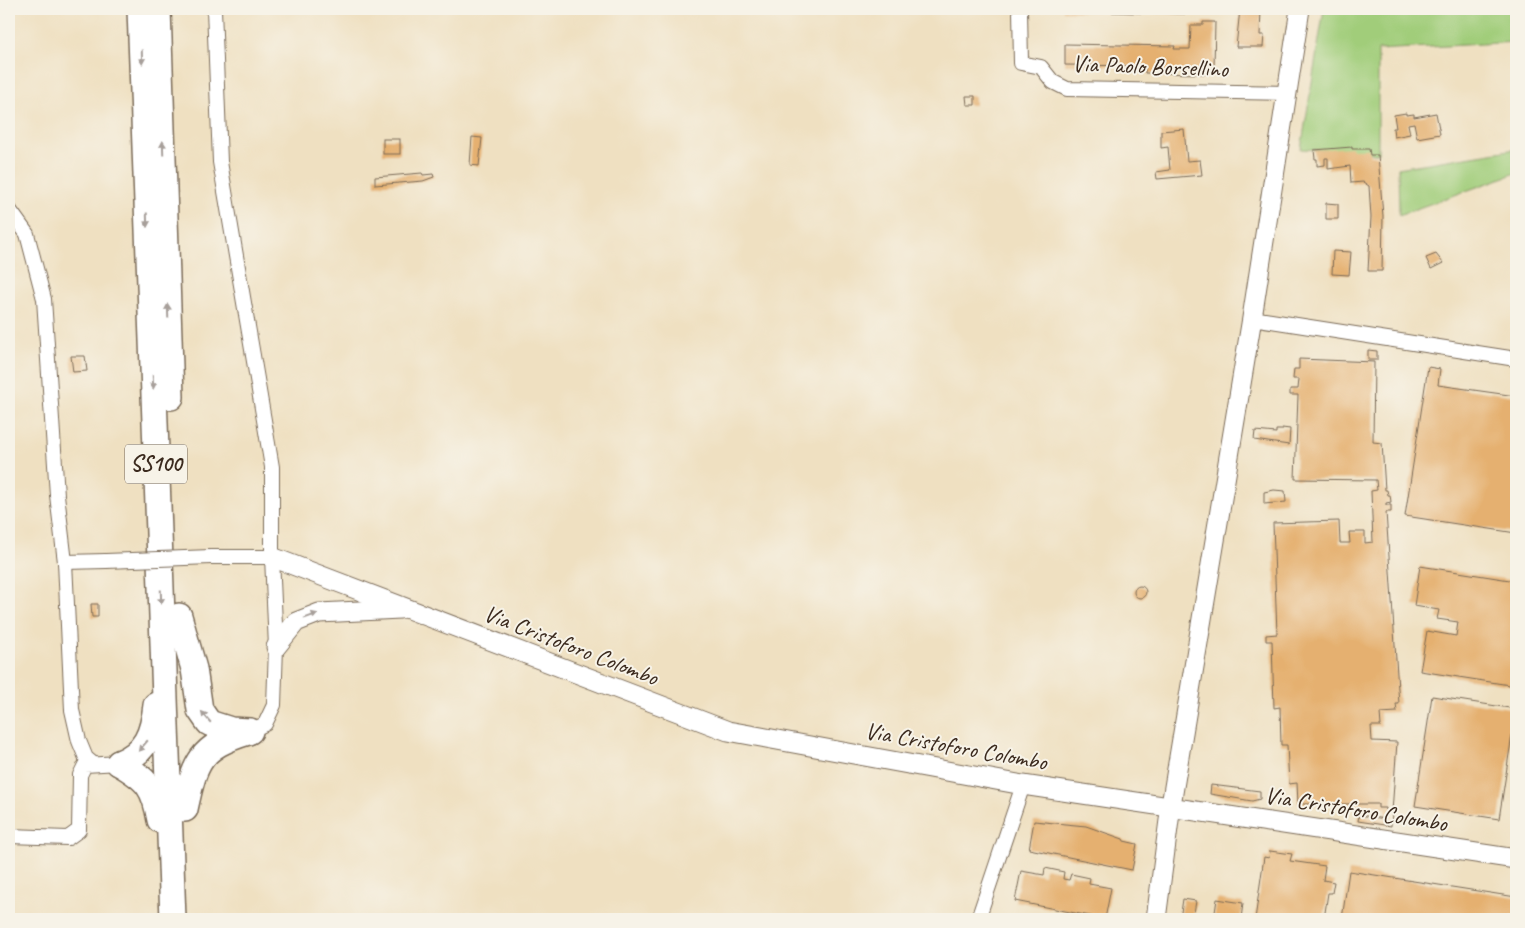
<svg xmlns="http://www.w3.org/2000/svg" width="1525" height="928" font-family="Caveat,sans-serif">
	<style>
		.grass { fill: #a1cd7a; stroke: #6e7c4c }
		.building { fill: #e5b070 }
		.lines { fill: none; stroke-linecap: round; stroke-linejoin: round }
		.street-casing { stroke: #7a6a57; stroke-width: 16 }
		.secondary-casing { stroke: #7a6a57; stroke-width: 21 }
		.highway-casing { stroke: #7a6a57; stroke-width: 28 }
		.street { stroke: #fff; stroke-width: 14 }
		.secondary { stroke: #fff; stroke-width: 19 }
		.highway { stroke: #fff; stroke-width: 25 }
		.street-bridge-casing { stroke: #7a6a57; stroke-width: 16; stroke-linecap: butt }
		.street-bridge { stroke: #fff; stroke-width: 14 }
		.oneway { fill: #a79f9a }
		.labels { text-anchor: middle; dominant-baseline: central; stroke-width: 4; stroke-linejoin: round; paint-order: stroke }
		.shield { fill: #f7f3e8; stroke: #73665b; stroke-width: 1 }
		.shield-label { font-size: 22px; font-weight: bold; fill: #3b2a1e }
		.street-label { font-size: 24px; fill: #3b2a1e; stroke: #f7f3e8 }
	</style>
	<rect width="100%" height="100%" fill="#f7f3e8"/>
	<filter id="ink" filterUnits="userSpaceOnUse"><feTurbulence type="fractalNoise" baseFrequency=".02" numOctaves="2"/><feDisplacementMap in="SourceGraphic" scale="10" xChannelSelector="R" yChannelSelector="G"/><feConvolveMatrix kernelMatrix="1 2 1 2 8 2 1 2 1" color-interpolation-filters="sRGB"/></filter>
	<filter id="wash" filterUnits="userSpaceOnUse"><feTurbulence type="fractalNoise" baseFrequency=".0096" numOctaves="4" result="noise"/><feDisplacementMap in="SourceGraphic" scale="20" xChannelSelector="R" yChannelSelector="G"/><feGaussianBlur stdDeviation="1.12" result="paint"/><feColorMatrix in="noise" values="0 0 0 0 0 0 0 0 0 0 0 0 0 0 0 0 0 1.4 0 .05"/><feComposite in="paint" operator="in"/></filter>
	<g filter="url(#wash)">
		<rect width="100%" height="100%" fill="#efe0c1"/>
		<g class="grass">
			<path d="M1324,9H1516V42L1378,50V153L1301,149Z"/>
			<path d="M1516,149V173L1399,215L1398,168Z"/>
		</g>
		<g id="blocks">
			<g class="building">
				<path d="M1063,9H1185V14L1063,11Z"/>
				<path d="M1240,9H1261L1260,35H1264L1263,47H1236Z"/>
				<path d="M1203,22H1215L1214,68H1210L1207,74L1145,73V66L1065,65V44L1175,46L1174,49H1190L1191,25H1203Z"/>
				<path d="M966,96H975V105H967Z"/>
				<path d="M1406,113V115L1414,114V117L1436,113L1440,134L1417,138L1414,123L1408,124L1410,134L1394,137L1393,128H1396L1394,115Z"/>
				<path d="M1184,129L1187,161L1200,160L1202,175L1157,179L1156,172L1170,170L1168,147L1161,148V131Z"/>
				<path d="M472,137L482,138L479,166L470,165Z"/>
				<rect x="383" y="139" width="17" height="15"/>
				<path d="M1352,147V149H1369L1370,155H1378L1383,216L1382,271H1368L1371,217L1369,186L1363,182L1351,183L1350,166L1328,169V158H1325V165L1317,166V159H1315L1314,150Z"/>
				<path d="M422,173L423,175L433,174L434,177L423,181L375,185V177Z"/>
				<path d="M1326,203L1338,204V219H1326Z"/>
				<path d="M1333,251L1351,252L1349,275L1332,274Z"/>
				<path d="M1436,254L1443,263L1431,269L1426,258Z"/>
				<path d="M1368,350L1377,351V360H1368Z"/>
				<path d="M71,356H85L87,371L73,372Z"/>
				<path d="M1299,359L1374,362L1373,442L1382,443L1385,490H1387L1388,495H1390L1391,502L1386,503V505H1391V512H1386L1399,704H1396L1397,712L1380,713L1381,726H1371L1372,741L1397,742L1391,826L1358,821L1359,815L1385,819L1386,808H1378V804H1298L1297,783L1289,784L1287,745H1281L1280,707L1274,708L1272,641H1266V635L1277,634L1273,523L1339,521L1340,543H1350L1349,532H1365V543L1373,542L1371,491L1377,490L1376,480L1295,479L1298,395H1290V389H1298L1299,379H1293L1294,369H1299Z"/>
				<path d="M1428,367L1440,369L1438,385L1516,396V533L1405,516Z"/>
				<path d="M1282,428L1290,429L1289,445L1254,440L1255,431L1276,433V430H1282Z"/>
				<path d="M1274,490L1285,491L1286,502L1264,504V492Z"/>
				<path d="M1420,566L1516,581V686L1420,671L1427,631L1456,636L1458,622L1437,619L1439,610L1414,606Z"/>
				<circle cx="1140" cy="592" r="6"/>
				<path d="M91,604H98V617H92Z"/>
				<path d="M1432,696L1516,709L1499,819L1415,806Z"/>
				<path d="M1211,785L1260,791V799L1252,801L1210,794Z"/>
				<path d="M1034,821L1086,826L1123,839L1124,841L1137,844L1132,870L1029,849Z"/>
				<path d="M1270,851L1292,854L1290,861L1325,866L1323,880L1334,882L1332,893H1328L1324,919H1255L1264,857L1269,858Z"/>
				<path d="M1045,868L1064,872L1063,879L1069,880L1071,874L1090,878L1089,884L1111,888L1105,919L1015,901L1021,871L1044,875Z"/>
				<path d="M1349,871L1516,897V919H1342Z"/>
				<path d="M1183,899L1196,901L1193,919H1180Z"/>
				<path d="M1217,899L1243,903L1241,919H1214Z"/>
			</g>
		</g>
	</g>
	<g filter="url(#ink)">
		<use href="#blocks" fill-opacity="0" stroke="#7a6a57" stroke-width="1"/>
		<g class="lines">
			<defs>
				<g id="street">
					<path d="M214,9L220,162L272,467V557L276,647L274,705L265,724L250,731"/>
					<path d="M1020,9L1021,63L1041,67L1053,82L1067,89L1287,93"/>
					<path d="M9,209L27,234L44,299L57,495L65,562L72,710L79,741L86,758L92,763"/>
					<path d="M1252,318L1516,359"/>
					<path d="M211,557H272"/>
					<path d="M65,562L106,561"/>
					<path d="M9,836L68,838L79,830L80,775L85,765L119,763"/>
					<path d="M978,919L1023,785"/>
				</g>
				<g id="secondary">
					<path d="M272,557L728,731L1023,785L1516,859"/>
					<path d="M276,647L296,622L319,613L400,609"/>
					<path d="M1156,919L1171,805L1252,318L1300,9"/>
				</g>
				<g id="highway">
					<path d="M140,9L173,919"/>
					<path d="M158,9L171,397"/>
					<path d="M179,616L194,669L200,710L209,723L231,730L250,731"/>
					<path d="M119,763C146,753 153,733 156,705"/>
					<path d="M119,763C148,780 154,787 160,820"/>
					<path d="M185,809C195,762 199,747 248,732"/>
				</g>
			</defs>
			<use href="#street" class="street-casing"/>
			<use href="#secondary" class="secondary-casing"/>
			<use href="#highway" class="highway-casing"/>
			<use href="#street" class="street"/>
			<use href="#secondary" class="secondary"/>
			<use href="#highway" class="highway"/>
			<defs>
				<path id="street-bridge" d="M106,561L211,557"/>
			</defs>
			<use href="#street-bridge" class="street-bridge-casing"/>
			<use href="#street-bridge" class="street-bridge"/>
		</g>
		<defs><path id="oneway-solid" d="M-6-.8H1V-3.2L6.5 0L1 3.2V.8H-6Z" transform="scale(1.25)"/></defs>
		<g class="oneway">
			<use href="#oneway-solid" transform="translate(142 57) rotate(88)"/>
			<use href="#oneway-solid" transform="translate(163 148) rotate(-92)"/>
			<use href="#oneway-solid" transform="translate(147 220) rotate(88)"/>
			<use href="#oneway-solid" transform="translate(168 311) rotate(-92)"/>
			<use href="#oneway-solid" transform="translate(153 382) rotate(88)"/>
			<use href="#oneway-solid" transform="translate(161 597) rotate(88)"/>
			<use href="#oneway-solid" transform="translate(311 616) rotate(-20)"/>
			<use href="#oneway-solid" transform="translate(206 717) rotate(-130)"/>
			<use href="#oneway-solid" transform="translate(143 746) rotate(130)"/>
		</g>
	</g>
	<g class="labels">
		<rect class="shield" x="125" y="444.5" width="62" height="39" rx="4"/>
		<g class="shield-label">
			<text x="156" y="464">SS100</text>
		</g>
		<g class="street-label">
			<text transform="translate(1150 66) rotate(2)">Via Paolo Borsellino</text>
			<text transform="translate(571 645) rotate(21)">Via Cristoforo Colombo</text>
			<text transform="translate(956 746) rotate(10)">Via Cristoforo Colombo</text>
			<text transform="translate(1356 809) rotate(9)">Via Cristoforo Colombo</text>
		</g>
	</g>
	<rect width="1525" height="928" fill="none" stroke="#f7f3e8" stroke-width="30"/>
</svg>
